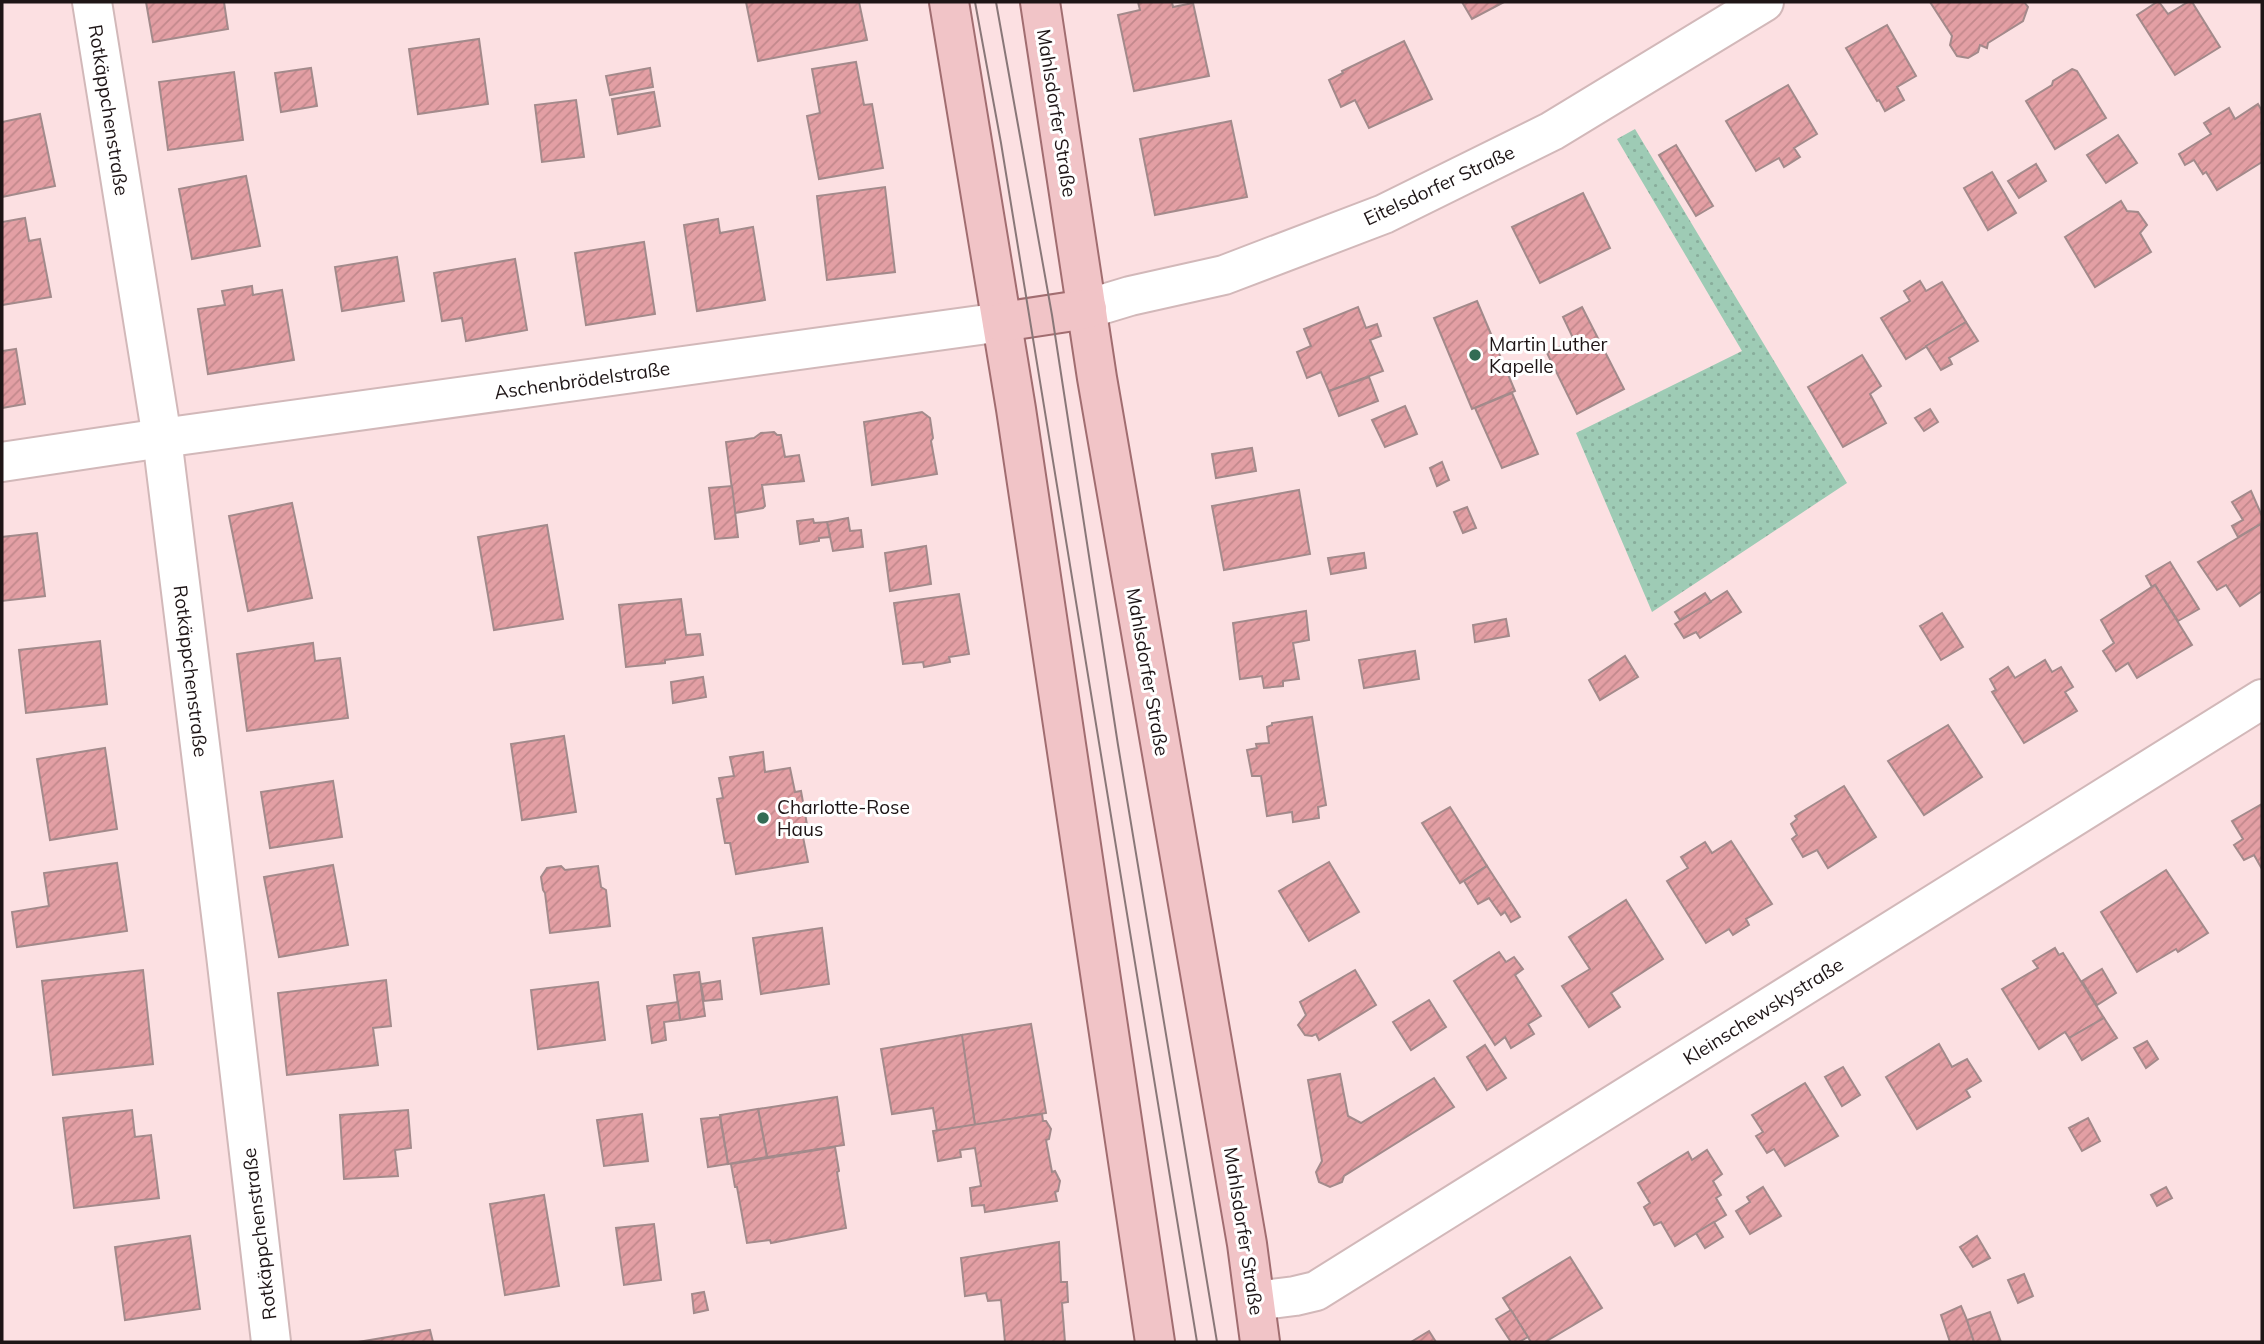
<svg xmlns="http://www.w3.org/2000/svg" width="2264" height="1344" font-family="Mulish,sans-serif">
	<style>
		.grass { fill: url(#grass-dots) }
		.building { fill: url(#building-hatch); stroke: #a38a8b; stroke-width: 2 }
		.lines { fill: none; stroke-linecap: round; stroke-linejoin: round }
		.minor-casing { stroke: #d2b8b9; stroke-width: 42 }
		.major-casing { stroke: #a16d70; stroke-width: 42 }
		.minor { stroke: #fff; stroke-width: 38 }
		.major { stroke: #f1c4c7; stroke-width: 38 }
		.tram { stroke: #897778; stroke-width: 2 }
		.poi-dot { fill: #336c54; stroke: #fff; stroke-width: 2.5 }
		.labels { text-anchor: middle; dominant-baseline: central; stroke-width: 6; stroke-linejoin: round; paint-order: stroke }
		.street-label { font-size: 19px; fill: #1e1516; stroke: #fff }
		.poi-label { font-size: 19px; fill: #1e1516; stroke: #fff; text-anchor: start }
	</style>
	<defs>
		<pattern id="grass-dots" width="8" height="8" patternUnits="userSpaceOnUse" patternTransform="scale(1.75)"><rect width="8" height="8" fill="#9ecbb5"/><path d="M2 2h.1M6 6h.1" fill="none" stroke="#88ad9b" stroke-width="1.8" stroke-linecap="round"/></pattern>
		<pattern id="building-hatch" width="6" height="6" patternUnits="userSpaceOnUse" patternTransform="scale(1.75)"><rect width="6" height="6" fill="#e39fa4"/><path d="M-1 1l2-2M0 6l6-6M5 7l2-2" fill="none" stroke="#c2888c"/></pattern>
	</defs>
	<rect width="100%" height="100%" fill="#fce0e2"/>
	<path class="grass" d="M1635,129L1847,483L1652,612L1576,433L1742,351L1617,139Z"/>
	<g class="building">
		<path d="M146,2H224L228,29L153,42Z"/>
		<path d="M746,2H859L867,40L758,61Z"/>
		<path d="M1138,2H1172L1173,7L1193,3L1209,76L1134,91L1118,15L1140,10Z"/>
		<path d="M1462,2H1504L1472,19Z"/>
		<path d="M1930,2H2024L2028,7L2023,21L1988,43L1987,48L1980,45L1978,52L1968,58L1957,56L1950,45L1952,36Z"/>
		<path d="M2157,2H2159L2168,14L2188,2H2192L2220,47L2175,75L2137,15Z"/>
		<path d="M1887,25L1916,76L1897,87L1904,100L1885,111L1879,100L1877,101L1846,48Z"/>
		<path d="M479,39L488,104L418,114L409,49Z"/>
		<path d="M1404,41L1432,99L1369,128L1355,100L1341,107L1329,80L1343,73L1342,71Z"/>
		<path d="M856,62L864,105L872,104L883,168L819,179L807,116L820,113L812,69Z"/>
		<path d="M311,68L317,106L281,112L275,73Z"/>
		<path d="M650,68L653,87L610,95L606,76Z"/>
		<path d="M2072,69L2077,71L2106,118L2055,149L2026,101L2052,85L2053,81Z"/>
		<path d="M234,72L243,140L168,150L159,82Z"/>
		<path d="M1788,85L1817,134L1794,148L1800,157L1784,167L1779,158L1756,171L1726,121Z"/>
		<path d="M654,92L660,126L618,134L612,99Z"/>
		<path d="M576,100L584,157L542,162L535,105Z"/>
		<path d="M2258,104L2262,111V162L2217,190L2206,172L2203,174L2194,160L2185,165L2179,154L2211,134L2204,123L2229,108L2235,119Z"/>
		<path d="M40,114L55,186L2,197V122Z"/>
		<path d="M1231,121L1247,197L1155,215L1140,139Z"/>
		<path d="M2118,135L2137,163L2106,183L2087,155Z"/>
		<path d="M1676,145L1713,206L1696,216L1659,155Z"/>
		<path d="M2036,164L2046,181L2019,198L2008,181Z"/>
		<path d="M1992,172L2016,213L1988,230L1964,188Z"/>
		<path d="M246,176L260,246L192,259L179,189Z"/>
		<path d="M885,187L895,272L827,280L817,196Z"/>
		<path d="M1583,193L1610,248L1540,283L1512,227Z"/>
		<path d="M2121,201L2127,211L2138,212L2147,225L2140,233L2151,252L2095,287L2065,237Z"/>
		<path d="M25,218L29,241L40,239L51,297L2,305V222Z"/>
		<path d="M718,219L720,233L753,227L765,300L697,311L684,225Z"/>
		<path d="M644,242L655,314L586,325L575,253Z"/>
		<path d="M397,257L404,301L342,311L335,267Z"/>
		<path d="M515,259L527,330L466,341L462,318L442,321L434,273Z"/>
		<path d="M1920,281L1926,291L1942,282L1966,322L1906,359L1881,318L1910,301L1904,291Z"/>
		<path d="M252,286L253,295L282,290L294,360L208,374L198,309L225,305L222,291Z"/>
		<path d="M1477,301L1515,391L1472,409L1434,318Z"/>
		<path d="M1358,307L1366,328L1377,324L1381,336L1370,340L1383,371L1329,391L1321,372L1307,378L1297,352L1311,346L1304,329Z"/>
		<path d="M1582,307L1624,389L1577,414L1547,353L1574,340L1563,317Z"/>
		<path d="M1966,322L1978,341L1949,358L1952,364L1941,370L1926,346Z"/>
		<path d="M16,349L25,404L2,408V351Z"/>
		<path d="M1862,355L1881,386L1870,394L1886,423L1843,447L1808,387Z"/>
		<path d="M1369,377L1378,401L1339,416L1329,391Z"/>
		<path d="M1512,393L1538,454L1502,468L1475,408Z"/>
		<path d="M1405,406L1417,434L1385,447L1372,420Z"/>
		<path d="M1930,409L1938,422L1924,431L1915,418Z"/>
		<path d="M922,412L930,418L933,438L931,441L937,474L872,485L864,422Z"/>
		<path d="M774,432L777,435H781L785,457L799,455L804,481L762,485L765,506L763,508L735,513L726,442L754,438L761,433Z"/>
		<path d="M1252,448L1256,471L1216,478L1212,454Z"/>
		<path d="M1442,462L1449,480L1437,486L1430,468Z"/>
		<path d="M732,486L738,537L715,539L709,488Z"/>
		<path d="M1299,490L1310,554L1224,570L1212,506Z"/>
		<path d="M2251,491L2262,516V523L2238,537L2232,526L2243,520L2232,502Z"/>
		<path d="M292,503L312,598L248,611L229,516Z"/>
		<path d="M1467,507L1476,528L1463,533L1454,512Z"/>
		<path d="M848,518L850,531L861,530L863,547L833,551L827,522Z"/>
		<path d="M813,519L814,523L827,522L830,537L819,538V541L800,544L797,521Z"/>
		<path d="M2261,524L2262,591L2240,606L2226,585L2217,590L2198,562Z"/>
		<path d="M547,525L563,619L494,630L478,537Z"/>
		<path d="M37,533L45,596L2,601V537Z"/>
		<path d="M926,546L931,584L890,591L885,553Z"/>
		<path d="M1364,553L1366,568L1331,574L1328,558Z"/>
		<path d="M2170,562L2199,609L2178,621L2155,585L2152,587L2146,576Z"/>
		<path d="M2155,585L2192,645L2137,678L2128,663L2116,671L2103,651L2114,643L2101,620Z"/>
		<path d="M1727,591L1741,612L1700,638L1696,632L1684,638L1675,624Z"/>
		<path d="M1705,593L1711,602L1680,620L1675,612Z"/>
		<path d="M959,594L969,654L949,657L950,662L924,667L923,662L903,664L894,603Z"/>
		<path d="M681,599L686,635L700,634L703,655L665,660V663L626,667L619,605Z"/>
		<path d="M1306,611L1309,640L1293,643L1299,679L1283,681V686L1264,688L1262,676L1240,679L1233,623Z"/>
		<path d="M1942,613L1963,647L1941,660L1920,626Z"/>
		<path d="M1506,619L1509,636L1475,642L1473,625Z"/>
		<path d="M100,641L107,704L26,713L19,650Z"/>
		<path d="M313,643L315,661L340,658L348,718L247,731L237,654Z"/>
		<path d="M1415,651L1419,679L1364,688L1359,660Z"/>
		<path d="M1625,656L1638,677L1600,700L1589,680Z"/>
		<path d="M2045,660L2052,672L2061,667L2073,687L2065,692L2077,711L2024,743L1992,692L1996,690L1990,679L2008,667L2015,678Z"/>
		<path d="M703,677L706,697L673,703L671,682Z"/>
		<path d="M1312,717L1326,805L1318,807L1319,818L1293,822L1292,812L1267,816L1261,776H1252L1247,750L1257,748L1256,744L1269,743L1267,727L1272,725V723Z"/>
		<path d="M1948,725L1982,777L1924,815L1888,761Z"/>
		<path d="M564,736L576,812L522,820L511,744Z"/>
		<path d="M105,748L117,829L50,840L37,759Z"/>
		<path d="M763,752L765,772L790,768L795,792L801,791L809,836L803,837L808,862L736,874L730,843H725L717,799L723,798L719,778L734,776L730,757Z"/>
		<path d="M333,781L342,837L270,848L261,792Z"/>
		<path d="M1844,786L1876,837L1828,868L1817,850L1803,857L1792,839L1797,835L1791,824L1797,819L1795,816Z"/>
		<path d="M2262,804V869L2254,855L2244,860L2234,845L2243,839L2232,821Z"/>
		<path d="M1450,807L1487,866L1460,883L1422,823Z"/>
		<path d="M1731,841L1772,904L1746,919L1749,925L1733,935L1729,929L1706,943L1667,881L1688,868L1681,857L1705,842L1712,853Z"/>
		<path d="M1329,862L1359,912L1309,941L1279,891Z"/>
		<path d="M117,863L127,931L17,947L12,912L49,906L44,873Z"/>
		<path d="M333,865L348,945L279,957L264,877Z"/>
		<path d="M561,866L565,870L598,866L601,887L606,890L610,926L550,933L545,893L543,890L541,877L547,868Z"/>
		<path d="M1487,866L1520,917L1511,922L1505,912L1501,915L1489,898L1478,904L1464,881Z"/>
		<path d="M2166,870L2208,933L2178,952L2176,949L2137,972L2101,912Z"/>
		<path d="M1626,900L1663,959L1611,993L1620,1007L1589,1027L1562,986L1590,969L1569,937Z"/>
		<path d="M822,928L829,984L761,994L753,938Z"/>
		<path d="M2055,948L2059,955L2063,953L2104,1018L2069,1038L2065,1032L2039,1049L2002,989L2038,968L2033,961Z"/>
		<path d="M1499,952L1506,962L1514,957L1523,969L1515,975L1541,1016L1528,1024L1534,1034L1511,1048L1505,1037L1495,1045L1454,981Z"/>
		<path d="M2102,969L2116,993L2097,1005L2082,981Z"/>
		<path d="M143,970L153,1064L53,1075L42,981Z"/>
		<path d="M1355,970L1376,1005L1319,1040L1316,1034L1312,1036L1305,1035L1298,1025L1306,1015L1300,1002Z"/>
		<path d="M699,972L705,1016L680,1020L674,975Z"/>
		<path d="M386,980L391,1026L373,1028L378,1065L287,1075L278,993Z"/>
		<path d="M720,981L722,999L704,1001L701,984Z"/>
		<path d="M598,982L605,1040L538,1049L531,990Z"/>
		<path d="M1429,1000L1446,1027L1411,1050L1393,1022Z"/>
		<path d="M678,1002L680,1020L664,1022L666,1040L652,1043L647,1006Z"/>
		<path d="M2104,1018L2117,1038L2082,1060L2069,1038Z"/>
		<path d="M1031,1024L1046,1113L975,1125L961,1035Z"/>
		<path d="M962,1035L975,1125L937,1131L933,1108L892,1114L881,1049Z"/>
		<path d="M2147,1041L2158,1059L2146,1068L2134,1048Z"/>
		<path d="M1939,1044L1952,1067L1967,1059L1981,1081L1966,1090L1970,1097L1917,1129L1886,1077Z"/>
		<path d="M1485,1045L1506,1078L1487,1090L1467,1057Z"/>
		<path d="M1843,1067L1860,1095L1842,1106L1825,1077Z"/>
		<path d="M1340,1074L1348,1116L1361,1123L1434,1078L1454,1107L1344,1176L1342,1182L1330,1187L1319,1182L1316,1172L1322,1161L1308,1080Z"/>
		<path d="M1805,1083L1838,1136L1785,1166L1774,1149L1767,1153L1756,1136L1763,1132L1752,1115Z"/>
		<path d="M837,1097L844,1145L767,1157L758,1109Z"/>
		<path d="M758,1109L767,1157L728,1164L720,1115Z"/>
		<path d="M132,1110L135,1137L151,1135L159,1198L74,1208L63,1118Z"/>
		<path d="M408,1110L411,1148L395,1150L398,1176L344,1179L340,1115Z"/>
		<path d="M642,1114L648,1161L604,1166L597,1120Z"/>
		<path d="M1042,1114L1043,1121H1046L1051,1129L1049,1139L1046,1140L1052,1172L1055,1171L1060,1181L1058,1191L1055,1192L1057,1201L985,1212L984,1205L972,1206L970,1188L981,1186L975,1148L960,1150L961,1157L938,1161L933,1131Z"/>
		<path d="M720,1117L728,1164L708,1167L701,1119Z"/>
		<path d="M2088,1118L2100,1141L2082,1151L2069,1128Z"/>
		<path d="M835,1147L839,1171L837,1172L846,1228L771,1243L770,1240L747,1243L737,1187H735L731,1164Z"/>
		<path d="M1707,1150L1722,1174L1713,1181L1721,1195L1716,1198L1726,1215L1675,1246L1661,1222L1654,1225L1644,1207L1650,1203L1638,1183L1688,1152L1692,1160Z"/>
		<path d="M1763,1187L1781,1216L1750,1234L1736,1211L1750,1202L1747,1197Z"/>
		<path d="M2166,1187L2172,1198L2157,1206L2151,1195Z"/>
		<path d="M544,1195L559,1286L505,1295L490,1204Z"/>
		<path d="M1714,1222L1723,1237L1705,1248L1696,1233Z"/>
		<path d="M654,1224L661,1280L624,1285L616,1228Z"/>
		<path d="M190,1236L200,1309L125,1320L115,1247Z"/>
		<path d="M1977,1236L1990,1258L1973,1267L1960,1247Z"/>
		<path d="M1059,1242L1061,1282H1067L1068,1302L1062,1303L1065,1342H1005L1001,1300L988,1301L986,1293L965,1296L961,1258Z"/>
		<path d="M1570,1257L1602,1308L1545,1342H1531L1503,1298Z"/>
		<path d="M2024,1274L2033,1296L2018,1303L2008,1280Z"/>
		<path d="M704,1292L708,1310L694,1313L692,1294Z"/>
		<path d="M1961,1306L1967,1320L1974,1342H1950L1941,1315Z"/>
		<path d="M1511,1310L1528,1337L1519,1342H1511L1496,1319Z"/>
		<path d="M1990,1312L2001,1342H1974L1967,1320Z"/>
		<path d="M430,1330L433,1342H358Z"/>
		<path d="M1429,1331L1436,1342H1411Z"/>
	</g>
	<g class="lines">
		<defs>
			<g id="minor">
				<path d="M92,2L162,438L226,955L271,1342"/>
				<path d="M1087,309L1130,296L1224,275L1384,214L1552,131L1764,2"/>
				<path d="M2,462L162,438L1002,322"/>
				<path d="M1255,1301L1295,1296L1316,1291L2262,699"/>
			</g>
			<g id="major">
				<path d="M949,2L1016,409L1155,1342"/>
				<path d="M1040,2L1097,378L1247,1244L1260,1342"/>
				<path d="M1002,322L1087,309"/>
			</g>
		</defs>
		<use href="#minor" class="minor-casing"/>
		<use href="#major" class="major-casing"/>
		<use href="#minor" class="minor"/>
		<use href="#major" class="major"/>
		<g class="tram">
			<path d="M975,2L1001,143L1197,1342"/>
			<path d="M996,2L1052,315L1118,745L1217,1342"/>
		</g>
	</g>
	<g class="poi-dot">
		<circle cx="1475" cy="355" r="7"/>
		<circle cx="763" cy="818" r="7"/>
	</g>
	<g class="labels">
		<g class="street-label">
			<text transform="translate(109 110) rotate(81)">Rotkäppchenstraße</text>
			<text transform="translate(1057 113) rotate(81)">Mahlsdorfer Straße</text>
			<text transform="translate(1439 185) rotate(-25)">Eitelsdorfer Straße</text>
			<text transform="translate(582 380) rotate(-8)">Aschenbrödelstraße</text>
			<text transform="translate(191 671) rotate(83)">Rotkäppchenstraße</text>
			<text transform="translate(1148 672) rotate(80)">Mahlsdorfer Straße</text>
			<text transform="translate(1763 1011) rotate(-32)">Kleinschewskystraße</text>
			<text transform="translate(1244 1231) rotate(81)">Mahlsdorfer Straße</text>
			<text transform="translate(259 1234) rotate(-97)">Rotkäppchenstraße</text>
		</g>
		<g class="poi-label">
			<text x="1489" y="344">Martin Luther<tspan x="1489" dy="22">Kapelle</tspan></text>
			<text x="777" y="807">Charlotte-Rose<tspan x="777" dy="22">Haus</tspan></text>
		</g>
	</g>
	<rect width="2264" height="1344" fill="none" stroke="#1e1516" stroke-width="7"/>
</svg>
